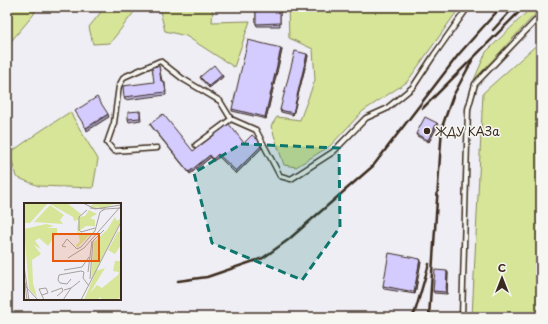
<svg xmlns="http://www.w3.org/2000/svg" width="548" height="324" font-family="'Playpen Sans',sans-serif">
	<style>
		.green { fill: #d7e599; stroke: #89885c }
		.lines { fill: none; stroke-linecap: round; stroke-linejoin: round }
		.service-casing { stroke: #3b2a1e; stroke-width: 7 }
		.service { stroke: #f6f6f2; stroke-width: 4 }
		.rail { stroke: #3b2a1e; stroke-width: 2.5 }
		.wall { fill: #b6afda; stroke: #3b2a1e }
		.shaded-wall { fill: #948fb2; stroke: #3b2a1e }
		.building { fill: #d4ccfe; stroke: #3b2a1e }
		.marked { fill: #0f766e; fill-opacity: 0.2; stroke: #0f766e; stroke-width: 3; stroke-dasharray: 8 5; stroke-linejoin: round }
		.poi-dot { fill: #3b2a1e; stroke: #f6f6f2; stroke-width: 1.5 }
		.labels { text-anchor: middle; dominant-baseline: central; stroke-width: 3; stroke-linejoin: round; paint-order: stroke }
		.poi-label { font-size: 12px; fill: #3b2a1e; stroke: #f6f6f2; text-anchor: start }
		.inset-road { fill: none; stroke: #a7a09e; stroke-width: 1 }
		.view { fill: #e8590c; fill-opacity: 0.15; stroke: #e8590c; stroke-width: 2 }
		.inset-edge { fill: none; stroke: #3b2a1e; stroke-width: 2 }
	</style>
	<rect width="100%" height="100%" fill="#efeef4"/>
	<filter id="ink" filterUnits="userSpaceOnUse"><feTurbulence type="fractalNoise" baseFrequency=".025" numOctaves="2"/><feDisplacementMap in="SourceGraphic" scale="8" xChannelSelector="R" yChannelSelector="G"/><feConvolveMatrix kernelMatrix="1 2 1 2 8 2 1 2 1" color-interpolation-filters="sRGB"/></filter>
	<g filter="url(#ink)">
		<g class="green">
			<path d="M7,7H36L34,14L7,46Z"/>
			<path d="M105,7H138L110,43L93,44L89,27Z"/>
			<path d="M159,7H213L212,22L250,21L234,67L186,36L165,31Z"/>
			<path d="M288,7H460L407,82L363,111L330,146L296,167L284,165L271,126L277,117L300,120L315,80L313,49L289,38Z"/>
			<path d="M532,7H541V8L474,80L486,52Z"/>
			<path d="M541,41V317H472L483,93Z"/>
			<path d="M70,112L85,138L98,159L93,188L39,186L16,177L10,153L39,132Z"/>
		</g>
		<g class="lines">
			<defs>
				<g id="service">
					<path d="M196,145L231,119"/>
					<path d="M157,148L114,151L107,143L114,123L119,86L124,77L160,61L183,79L220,101L231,119L256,130L280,176L291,179L333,152L366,118L386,109L413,87L434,55L468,7"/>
					<path d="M462,317L468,109L475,84L541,15"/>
				</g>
			</defs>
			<use href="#service" class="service-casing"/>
			<use href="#service" class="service"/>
			<g class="rail">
				<path d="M493,30L514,7"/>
				<path d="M423,108L524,7"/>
				<path d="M178,281L207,277L263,258L288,240L373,166L459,54L501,7"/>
				<path d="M412,317L415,312L429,264"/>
				<path d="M429,317L442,127L453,96L474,57"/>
			</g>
		</g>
		<g class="wall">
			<path d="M256,7H280V26H257L256,24Z"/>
			<path d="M282,50L266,119L232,111V109Z"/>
			<path d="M307,54L308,56L293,115L281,112L280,110Z"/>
			<path d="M159,66L162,81H164L165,83L166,95L125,100L124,97L154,82Z"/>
			<path d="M222,75L223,77L209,88L201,79L200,77Z"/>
			<path d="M140,111L141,120L129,122L128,119Z"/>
			<path d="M150,124L193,151L244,143L262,148L236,174L219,157L213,161L211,157L190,174L151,126Z"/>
			<path d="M438,125L429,142L417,136L416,134Z"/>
			<path d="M420,259L421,261L415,294L384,289L383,286Z"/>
			<path d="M447,271L448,273L447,294L434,293L433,291Z"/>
		</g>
		<g class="shaded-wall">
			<path d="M281,48L282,50L266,119L265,117Z"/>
			<path d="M307,54L308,56L293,115V113Z"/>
			<path d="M222,75L223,77L209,88V86Z"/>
			<path d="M108,114L109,117L87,131L86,128Z"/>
			<path d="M437,123L438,125L429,142L428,140Z"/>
			<path d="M261,146L262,148L236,174V171Z"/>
			<path d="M218,154L219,157L213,161V159Z"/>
			<path d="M210,155L211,157L190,174L189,172Z"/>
			<path d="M420,259L421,261L415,294L414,292Z"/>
			<path d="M447,271L448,273L447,294L446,292Z"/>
		</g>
		<g class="building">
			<path d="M256,7H280V23L256,24Z"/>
			<path d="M248,40L281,48L265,117L232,109Z"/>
			<path d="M295,51L307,54L293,113L280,110Z"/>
			<path d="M214,65L222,75L209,86L200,77Z"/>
			<path d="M159,66L161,81H164L166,92L124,97L123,86L154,82L152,67Z"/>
			<path d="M97,97L108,114L86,128L75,111Z"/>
			<path d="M140,111V118L128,119V112Z"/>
			<path d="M163,114L193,151L229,124L244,143L252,135L258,140L261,146L236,171L218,154L213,159L210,155L189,172L150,124Z"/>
			<path d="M425,117L437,123L428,140L416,134Z"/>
			<path d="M389,253L420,259L414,292L383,286Z"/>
			<path d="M435,270L447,271L446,292L433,291Z"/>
		</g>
	</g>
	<path class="marked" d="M241,144L339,148L340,227L302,280L212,243L194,173Z"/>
	<circle class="poi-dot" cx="427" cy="131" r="4"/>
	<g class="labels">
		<g class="poi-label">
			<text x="435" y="131">ЖДУ КАЗа</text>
		</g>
	</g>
	<g transform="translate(24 203)">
		<rect width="97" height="97" fill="#efeef4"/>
		<path d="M0,0H24L6,20H0ZM43,0L57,11L54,17L50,18L49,14L26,1ZM71,0L85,1L93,0L77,6L70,2L75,6L65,4ZM26,2L40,12L36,17L39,21L10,19ZM65,7L73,11L66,15L71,17V23H62L55,28L56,31L67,30L71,26L70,28L53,45L52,42L56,38L53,26L55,14L61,13ZM91,14L93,18L97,15V18L67,77L70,39L83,27ZM22,21L30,23L23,25H33V30L24,43L15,35L11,38L17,46L10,42L17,51L8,57L9,80L13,94L5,86L0,26ZM94,28L97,30V42L91,51L84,47ZM91,58H96L97,94L92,97H79L76,94L74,97H60L72,68L81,65L66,90L73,82L78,85L94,72L95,69L89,68Z" fill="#d7e599"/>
		<path class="inset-road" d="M59,0L71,6L97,2M66,5L81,6M63,7L55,14V27L57,29L71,25M42,44L38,43L43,36L53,46L57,44L71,28L76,9L81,6L97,5M44,55L60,45L97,3M0,63L5,97M40,67L58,64L65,54M64,69L68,38M0,75L2,84L14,97M47,76L43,81L36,80L34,77L35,72L57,68L60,69L59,75L65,83M66,76L69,38L80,27M1,81L3,97M40,87L47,85L56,78M27,89L38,85L39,88L33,93M18,92L24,90L22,85L15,86L20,97M39,97L47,85M57,97L97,19"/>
		<path class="view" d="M29,31H75V58H29Z"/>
		<rect width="97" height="97" class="inset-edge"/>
	</g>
	<rect width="548" height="324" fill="none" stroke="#f6f6f2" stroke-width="24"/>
	<rect x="12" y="12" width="524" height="300" fill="none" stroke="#3b2a1e" stroke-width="1.5" filter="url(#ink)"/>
	<g transform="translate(502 278)" stroke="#f6f6f2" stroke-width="3" paint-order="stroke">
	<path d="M0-3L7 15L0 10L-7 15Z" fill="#3b2a1e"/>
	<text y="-6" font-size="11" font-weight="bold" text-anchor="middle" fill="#3b2a1e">С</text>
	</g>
</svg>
